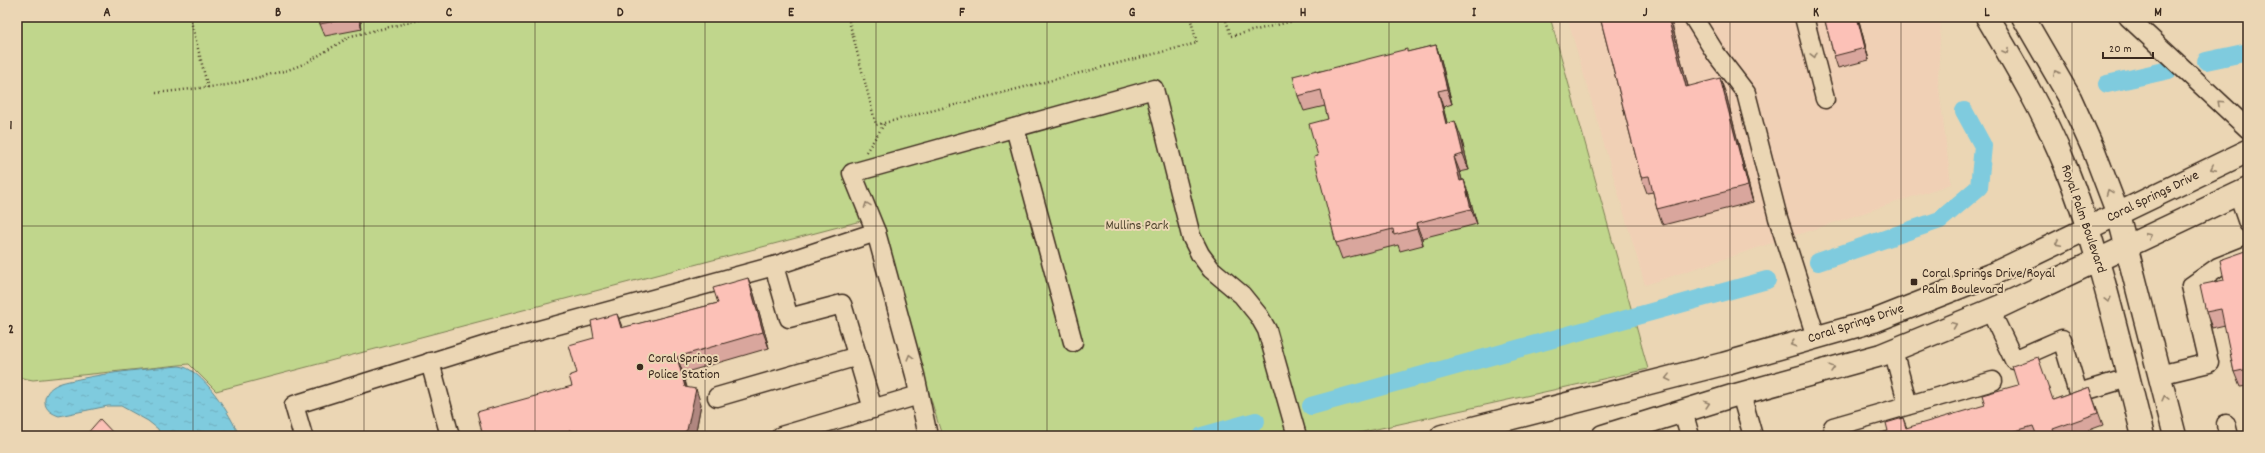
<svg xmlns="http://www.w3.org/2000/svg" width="2265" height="453" font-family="Dekko,sans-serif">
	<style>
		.built { fill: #f0d0b5 }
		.green { fill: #c0d68c; stroke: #7e8055 }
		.water { fill: url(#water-ripples); stroke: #648b91 }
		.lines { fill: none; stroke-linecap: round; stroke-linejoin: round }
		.canal { stroke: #7fcbde; stroke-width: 18 }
		.minor-casing { stroke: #3b2a1e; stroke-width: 21 }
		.major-casing { stroke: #3b2a1e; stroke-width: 25 }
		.path { stroke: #3b2a1e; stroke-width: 2.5; stroke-dasharray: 1 3; stroke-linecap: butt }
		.minor { stroke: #ebd6b4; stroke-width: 18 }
		.major { stroke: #ebd6b4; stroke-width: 22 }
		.wall { fill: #d9a69d; stroke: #3b2a1e }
		.shaded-wall { fill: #b08780; stroke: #3b2a1e }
		.building { fill: #fcc1b7; stroke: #3b2a1e }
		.oneway { stroke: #938069 }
		.grid { fill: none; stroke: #3b2a1e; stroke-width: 1; stroke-opacity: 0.55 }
		.poi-dot { fill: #3b2a1e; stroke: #ebd6b4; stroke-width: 1.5 }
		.labels { text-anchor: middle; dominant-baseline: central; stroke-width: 4; stroke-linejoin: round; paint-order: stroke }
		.street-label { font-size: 14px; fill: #3b2a1e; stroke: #ebd6b4 }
		.park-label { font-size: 14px; fill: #4f442e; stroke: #ebd6b4 }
		.poi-label { font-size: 14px; fill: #3b2a1e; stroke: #ebd6b4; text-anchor: start }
		.neatline { fill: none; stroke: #3b2a1e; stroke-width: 1.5 }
		.grid-label { font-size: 13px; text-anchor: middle; font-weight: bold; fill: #3b2a1e }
	</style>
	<defs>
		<pattern id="water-ripples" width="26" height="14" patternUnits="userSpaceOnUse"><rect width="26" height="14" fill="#7fcbde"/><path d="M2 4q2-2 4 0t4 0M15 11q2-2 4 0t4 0" fill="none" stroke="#6faebe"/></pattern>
	</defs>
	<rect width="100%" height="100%" fill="#ebd6b4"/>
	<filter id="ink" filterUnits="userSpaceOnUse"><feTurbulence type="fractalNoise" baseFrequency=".025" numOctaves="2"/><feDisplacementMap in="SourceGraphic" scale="8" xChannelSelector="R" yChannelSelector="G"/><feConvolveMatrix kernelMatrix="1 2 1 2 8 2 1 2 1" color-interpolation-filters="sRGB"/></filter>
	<g filter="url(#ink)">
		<path class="built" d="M1567,17H1941L1938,80L1951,184L1645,285Z"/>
		<path class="green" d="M17,17H1550L1648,369L1345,436H942L876,217L216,391L189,364L33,380L17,377Z"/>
		<path class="water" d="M179,366C201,367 232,416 239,436H160L158,429L148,421L121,406H108L59,416C53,414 45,410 45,402C44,397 48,390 53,387C60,382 70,381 79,379C112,372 145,369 179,366Z"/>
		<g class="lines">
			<g class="canal">
				<path d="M2206,61L2248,52"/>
				<path d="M2107,84L2169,70"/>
				<path d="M1818,262L1940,220L1979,187L1983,146L1964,111"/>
				<path d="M1311,406L1767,280"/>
				<path d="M1202,436L1256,421"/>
			</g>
			<defs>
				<g id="minor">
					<path d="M1693,17L1716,54L1746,93L1778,218L1816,337"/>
					<path d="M1804,17L1825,99"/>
					<path d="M2128,17L2248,129"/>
					<path d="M1015,128L1073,342"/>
					<path d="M2238,194L2248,223"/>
					<path d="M1990,310L2014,360L2062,339L2078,393L2128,378"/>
					<path d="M1893,350L1908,405"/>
					<path d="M430,362L450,436"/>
					<path d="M2159,375L2209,363L2191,286L2218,267L2248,255"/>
					<path d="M1741,394L1753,436"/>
					<path d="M717,397L858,356"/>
					<path d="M873,409L842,304L789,318L774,266L876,232"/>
					<path d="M1683,411L1690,436"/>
					<path d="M2226,424L2229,436"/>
					<path d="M1833,427L1993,381"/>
					<path d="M303,436L294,405L499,341L774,266"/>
					<path d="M781,436L919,395"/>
					<path d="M928,436L915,375L876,232L852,173L1154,89L1191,236L1200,254L1211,269L1242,295L1259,316L1267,330L1297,436"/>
				</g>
				<g id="major">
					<path d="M1987,17C2015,64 2044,113 2065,165C2100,252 2120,345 2143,436"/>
					<path d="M2023,17L2070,98L2094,151L2118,214L2175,436"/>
					<path d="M1442,436L1723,364L1874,321L1993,274L2248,151"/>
					<path d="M1603,436L1732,396L1881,355L2001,306L2248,189"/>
				</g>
			</defs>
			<use href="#minor" class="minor-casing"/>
			<use href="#major" class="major-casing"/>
			<g class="path">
				<path d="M190,17L208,88"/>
				<path d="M848,17L876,125L1197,43L1190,17"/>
				<path d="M1225,17L1231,36L1310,17"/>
				<path d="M156,93L227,85L288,70L306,63L351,36L432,17"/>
				<path d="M866,152L885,123"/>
			</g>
			<use href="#minor" class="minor"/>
			<use href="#major" class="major"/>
		</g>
		<g class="wall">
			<path d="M319,17H360L362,29L325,36L320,24Z"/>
			<path d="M1600,17H1670L1688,86L1726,94L1753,202L1663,225L1657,209L1653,192L1647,193L1641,177Z"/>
			<path d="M1824,17H1858L1869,60L1838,68L1834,56Z"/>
			<path d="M1436,45L1441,60L1452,104L1443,107L1447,123L1461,137L1469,170L1460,172L1462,180H1464L1469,196L1477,224L1422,238L1423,245L1400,251L1398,245L1342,259L1336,243L1318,156L1328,119L1325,106L1304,111L1298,96L1317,72L1408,52Z"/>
			<path d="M2248,257V386L2240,387L2234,372L2225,325L2212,328L2206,312L2224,280Z"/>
			<path d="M748,278L754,294L769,348L683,373L687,387L701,404L695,436H483L572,386L577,373L594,338L622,328L718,303Z"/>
			<path d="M2089,387L2103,425L2073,436H1872L1888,431L1903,418L1907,428L2053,400Z"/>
		</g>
		<g class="shaded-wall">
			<path d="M358,17H360L362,29Z"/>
			<path d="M1668,17H1670L1692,102L1686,87Z"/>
			<path d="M1857,17H1858L1869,60L1865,48Z"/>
			<path d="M1436,45L1441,60L1452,104L1447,89Z"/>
			<path d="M1720,78L1726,94L1753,202L1748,186Z"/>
			<path d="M1438,91L1443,107L1451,139L1446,124Z"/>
			<path d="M1455,121L1461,137L1469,170L1463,154Z"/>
			<path d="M1454,157L1460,172L1466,196L1460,181Z"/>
			<path d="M1464,180L1469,196L1477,224L1471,209Z"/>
			<path d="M1416,223L1422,238L1423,245L1417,229Z"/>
			<path d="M748,278L754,294L769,348L763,332Z"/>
			<path d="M617,314L623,329L621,328Z"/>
			<path d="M677,357L683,373L690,403L685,387Z"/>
			<path d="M696,389L701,404L695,436H678Z"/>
		</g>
		<g class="building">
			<path d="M319,17H356L320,24Z"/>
			<path d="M1600,17H1668L1686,87L1720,78L1748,186L1657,209L1649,176L1641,177Z"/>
			<path d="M1824,17H1857L1865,48L1834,56Z"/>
			<path d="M1436,45L1447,89L1438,91L1446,124L1455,121L1463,154L1454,157L1460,181L1464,180L1471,209L1416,223L1417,229L1394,235L1393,229L1336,243L1314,157L1318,156L1309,124L1328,119L1321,90L1298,96L1293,76L1317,70V72L1407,49V52Z"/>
			<path d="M2246,251L2248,261V369L2234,372L2221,309L2206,312L2200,285L2224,280L2220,260Z"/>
			<path d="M748,278L763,332L677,357L685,387L696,389L687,430L678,436H589L569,430L571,436H483L477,412L572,386L569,376L577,373L569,345L594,338L591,321L617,314L621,328L718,303L713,288Z"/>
			<path d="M2038,357L2053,400L2089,387L2098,413L2053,429L2055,436H2037L2033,426L1997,436H1872L1888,431L1886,423L1903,418L1906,428L1985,405L1982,395L2018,385L2012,366Z"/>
			<path d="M100,419L116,436H85Z"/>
		</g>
		<defs><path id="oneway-chevron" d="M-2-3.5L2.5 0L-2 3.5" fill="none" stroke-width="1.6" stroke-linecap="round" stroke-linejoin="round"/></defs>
		<g class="oneway">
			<use href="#oneway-chevron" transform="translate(2006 51) rotate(61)"/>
			<use href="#oneway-chevron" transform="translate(1814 55) rotate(76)"/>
			<use href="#oneway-chevron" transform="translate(2056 73) rotate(-120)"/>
			<use href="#oneway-chevron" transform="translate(2220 103) rotate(-137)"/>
			<use href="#oneway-chevron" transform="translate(2213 168) rotate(154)"/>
			<use href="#oneway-chevron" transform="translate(2109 192) rotate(-111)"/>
			<use href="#oneway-chevron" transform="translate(867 205) rotate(-110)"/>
			<use href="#oneway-chevron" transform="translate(2149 236) rotate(-25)"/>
			<use href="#oneway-chevron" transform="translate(2058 243) rotate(154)"/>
			<use href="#oneway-chevron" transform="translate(2108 300) rotate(76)"/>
			<use href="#oneway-chevron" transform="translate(1954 325) rotate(-22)"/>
			<use href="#oneway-chevron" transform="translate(1793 344) rotate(164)"/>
			<use href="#oneway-chevron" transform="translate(910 357) rotate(-105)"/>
			<use href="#oneway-chevron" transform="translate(1832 368) rotate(-15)"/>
			<use href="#oneway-chevron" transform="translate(1668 378) rotate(166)"/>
			<use href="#oneway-chevron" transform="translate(2165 398) rotate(-104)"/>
			<use href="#oneway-chevron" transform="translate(1707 404) rotate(-17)"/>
		</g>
	</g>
	<path class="grid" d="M193,17V436M364,17V436M535,17V436M705,17V436M876,17V436M1047,17V436M1218,17V436M1389,17V436M1560,17V436M1730,17V436M1901,17V436M2072,17V436M17,226H2248"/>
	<g class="poi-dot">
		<rect x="1910" y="278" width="8" height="8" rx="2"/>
		<circle cx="640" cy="367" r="4"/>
	</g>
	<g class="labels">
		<g class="street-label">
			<text transform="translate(2153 197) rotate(-26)">Coral Springs Drive</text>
			<text transform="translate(2083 219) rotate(71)">Royal Palm Boulevard</text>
			<text transform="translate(1856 324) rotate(-18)">Coral Springs Drive</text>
		</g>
		<g class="park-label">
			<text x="1137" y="226">Mullins Park</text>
		</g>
		<g class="poi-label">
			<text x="1922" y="274">Coral Springs Drive/Royal<tspan x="1922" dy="16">Palm Boulevard</tspan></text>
			<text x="648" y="359">Coral Springs<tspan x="648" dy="16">Police Station</tspan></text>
		</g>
	</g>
	<rect width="2265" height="453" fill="none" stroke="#ebd6b4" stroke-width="44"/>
	<path d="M2103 52v6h50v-6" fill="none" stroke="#3b2a1e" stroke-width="2"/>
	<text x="2109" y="52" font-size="12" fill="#3b2a1e" stroke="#ebd6b4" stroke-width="3" paint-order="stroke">20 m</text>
	<rect x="22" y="22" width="2221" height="409" class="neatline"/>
	<g class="grid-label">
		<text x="107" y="16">A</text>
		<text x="278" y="16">B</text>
		<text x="449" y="16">C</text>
		<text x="620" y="16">D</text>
		<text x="791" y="16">E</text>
		<text x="962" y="16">F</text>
		<text x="1132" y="16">G</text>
		<text x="1303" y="16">H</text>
		<text x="1474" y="16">I</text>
		<text x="1645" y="16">J</text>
		<text x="1816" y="16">K</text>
		<text x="1987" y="16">L</text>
		<text x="2158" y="16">M</text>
		<text x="11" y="129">1</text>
		<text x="11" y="333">2</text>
	</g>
</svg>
